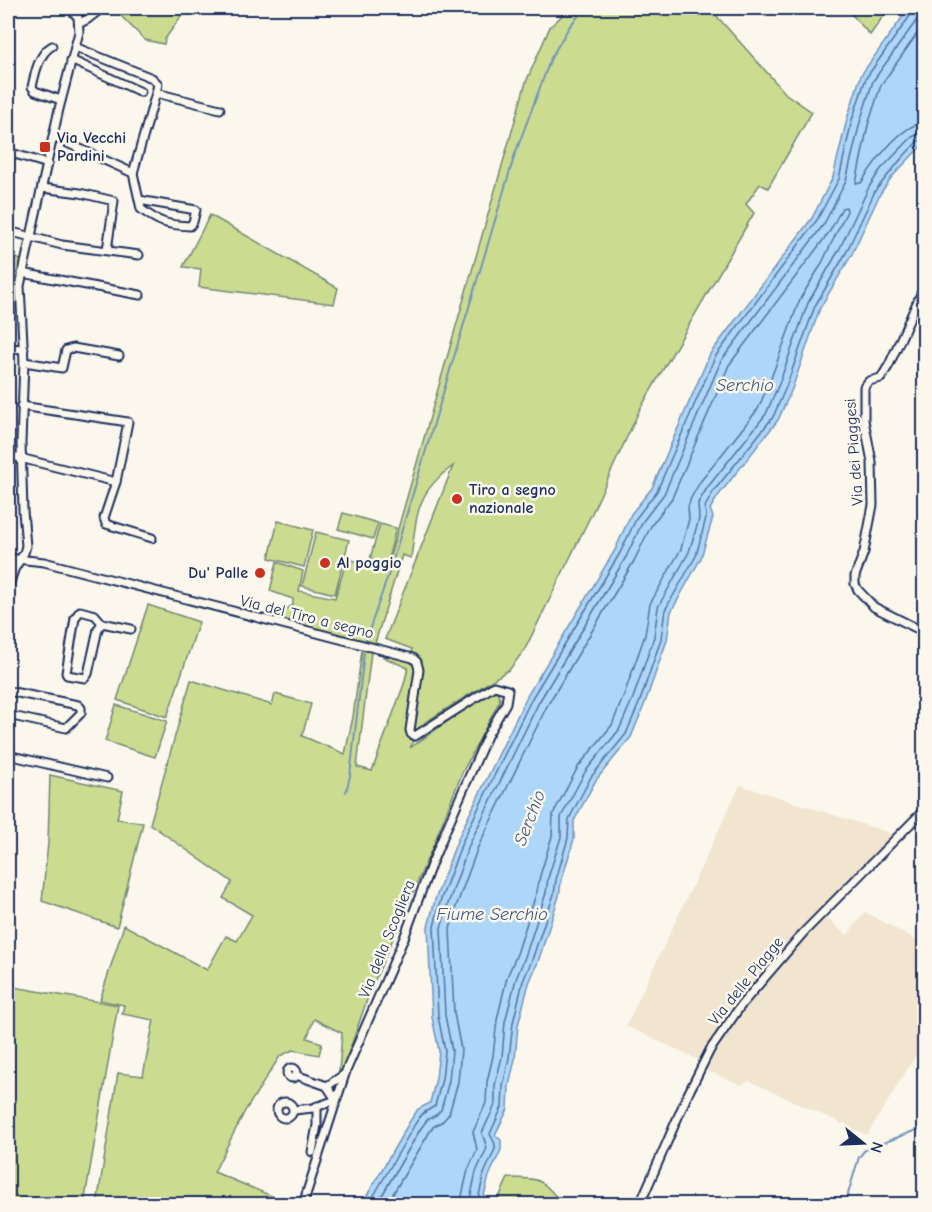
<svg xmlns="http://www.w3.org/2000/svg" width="932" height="1212" font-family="'Comic Neue',sans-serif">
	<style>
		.built { fill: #f1e5d0 }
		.green { fill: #cbdc90; stroke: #738677; stroke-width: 1.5 }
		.water { fill: #add6f8; stroke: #7393ba; stroke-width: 1.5 }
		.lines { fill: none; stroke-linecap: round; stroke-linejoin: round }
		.shore { stroke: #55729c; stroke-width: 1.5 }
		.stream { stroke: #7393ba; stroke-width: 2 }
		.minor-casing { stroke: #1b2f5e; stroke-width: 11 }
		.minor { stroke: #fbf7ec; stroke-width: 7 }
		.poi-dot { fill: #c8321e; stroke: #fbf7ec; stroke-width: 2 }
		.labels { text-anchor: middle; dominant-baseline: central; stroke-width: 5; stroke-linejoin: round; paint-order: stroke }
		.poi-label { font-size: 16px; font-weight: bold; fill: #1b2f5e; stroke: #fbf7ec; text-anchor: start }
		.street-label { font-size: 16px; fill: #1b2f5e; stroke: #fbf7ec }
		.water-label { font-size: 18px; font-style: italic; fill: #405984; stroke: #fbf7ec }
	</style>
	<rect width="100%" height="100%" fill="#fbf7ec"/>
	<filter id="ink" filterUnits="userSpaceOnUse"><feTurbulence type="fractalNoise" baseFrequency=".0167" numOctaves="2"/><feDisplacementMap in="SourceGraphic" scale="12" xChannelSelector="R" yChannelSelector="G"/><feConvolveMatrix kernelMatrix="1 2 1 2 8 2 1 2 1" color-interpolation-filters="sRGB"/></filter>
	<g filter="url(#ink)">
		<path class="built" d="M740,785L896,835L820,913L847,935L865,912L924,944V1042L867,1135L749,1081L742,1085L698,1067L701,1061L626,1026Z"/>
		<g class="green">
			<path d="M124,8H187L165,39L164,44L145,40L119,14Z"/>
			<path d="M570,8H715L713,12L786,94L812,112L768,188L760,184L746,204L754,213L640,409L592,513L525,649L510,669L424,723L410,748L493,689L498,693L500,700L462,773L433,846L369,994L342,1072L339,1071L342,1033L314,1019L307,1038L322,1043L319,1055L293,1050L280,1056L245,1111L214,1172L279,1199L282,1204H97L118,1073L143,1076L154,1020L122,1014L124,1005L100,1000L124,925L207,970L226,936L237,941L252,915L223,898L232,882L150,824L191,680L272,705L275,694L311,704L302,736L345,754L353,717L362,650L371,652L357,767L372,771L404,684L408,668L383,657L386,653L409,660L412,649L385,639L453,466C415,493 417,515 411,558L402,555L375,643L265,616L268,608L285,610L293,605V599L270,591L277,562L303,571L299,591L335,598L347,559L387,567L526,82L550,27Z"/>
			<path d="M846,8H889L870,35Z"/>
			<path d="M210,215L338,288L334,304L199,287L201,269L183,267Z"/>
			<path d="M8,255L21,260L14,295L16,304L13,314L8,312Z"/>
			<path d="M343,513L378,523L373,539L338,529Z"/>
			<path d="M278,521L313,530L304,567L269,558Z"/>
			<path d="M380,524L396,528L387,563L370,559Z"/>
			<path d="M316,532L349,540L335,594L302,586Z"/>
			<path d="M148,605L199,622L167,717L117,700Z"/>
			<path d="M116,705L167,721L155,757L105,741Z"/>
			<path d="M50,775L123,791L117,819L143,823L117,927L42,901L48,843Z"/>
			<path d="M8,986L118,1005L84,1204H8Z"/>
			<path d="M508,1178C543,1178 540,1179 563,1204H496Z"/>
		</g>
		<path class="water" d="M909,8H924V143L891,178L880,194L851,256L820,308L792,389L778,420L718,496L710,509L713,517L701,558L671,612L667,640L645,703L631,737L596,780L574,821V839L561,882L559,896L538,962L529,983L518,1025L515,1059L509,1086L508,1109L495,1135L501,1140V1150L489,1176L482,1204H362L410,1121L418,1109L430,1103L436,1078L439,1051L432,1017L428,927L435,900L458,838L527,696L615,550L631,514L652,488L710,354L812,218L833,177L847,119L861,75Z"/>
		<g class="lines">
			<g class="shore">
				<path d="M924,24L881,85L868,125L856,183H861C873,164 901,124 924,123"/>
				<path d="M369,1204L415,1124L422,1114L435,1106L442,1079L445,1051L438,1016L434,927L440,902L463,840L532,698L620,553L637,517L657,491L715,357L817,220L839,179L852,120L866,78L912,13L913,8"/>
				<path d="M377,1204L421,1128L427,1120L436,1115L441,1110L449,1081L452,1051L445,1015L441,928L448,904L470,843L539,702L626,557L643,521L664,494L721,361L824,224L846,181L860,122L873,81L919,17L921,8"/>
				<path d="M387,1204L429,1133L433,1127L443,1121L449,1114L458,1082L461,1050L454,1013L450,929L456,907L478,847L547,706L634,561L651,526L672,498L729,365L830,231L842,208L846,207L847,211L821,265L800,299L770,381L758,409L700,482L691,498L688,507L689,519L681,549L650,604L645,635L624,695L612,725L578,767L553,814L552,836L540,876L537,891L517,954L507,977L497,1020L493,1056L487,1082L486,1103L473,1132L477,1150L468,1170L460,1204"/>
				<path d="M469,1204L476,1172L487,1148L482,1133L495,1105V1085L502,1057L505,1022L516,979L525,957L546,893L548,878L561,837V817L585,772L619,730L633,698L654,637L658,607L689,552L699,519L698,503L707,488L766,414L779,384L808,303L839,250L869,187L881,169L912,137L924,132"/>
				<path d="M477,1204L484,1174L495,1149V1144L490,1134L502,1107L503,1086L509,1058L513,1023L523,981L532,960L554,894L556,880L568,838L569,819L591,777L626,734L640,701L661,639L665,610L696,556L706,518L705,507L713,492L773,417L786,387L815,306L846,253L875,191L902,158L918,141L924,140"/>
			</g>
			<g class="stream">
				<path d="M365,642L389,573L515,154L551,58L569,27L585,8"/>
				<path d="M346,792L350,776L364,653"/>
				<path d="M845,1204L859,1157L865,1150L924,1127"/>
			</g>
			<defs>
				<g id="minor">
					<path d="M80,23L88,19L102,8"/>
					<path d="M52,46C39,53 35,73 32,87L35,91L61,100"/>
					<path d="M75,47L152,78L158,84L156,93"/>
					<path d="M71,60L141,92"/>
					<path d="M54,137L133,173L139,200L196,210L193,222L190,226C168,225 159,223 141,209L139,200"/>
					<path d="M8,152L48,164"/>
					<path d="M133,173L156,93L220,109"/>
					<path d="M42,188L80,193L114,201L107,250"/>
					<path d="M8,231L62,245L139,255"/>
					<path d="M22,273L140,295"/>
					<path d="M924,287L889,365L881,378L869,381L864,387V420L872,462L873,505L864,552L855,576V584L858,590L874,607L924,632"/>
					<path d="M8,348L24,349"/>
					<path d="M24,362L62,368L66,350L73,348L119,356"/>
					<path d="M21,406L128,422L116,482L104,518L106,524L152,538"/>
					<path d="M8,455L116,482"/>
					<path d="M8,558L44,562L413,658L417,662L419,670L410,730L411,734L415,736L494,686L508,690L506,703L487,736L457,804L431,865L404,938L346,1071L303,1204"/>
					<path d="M8,589L14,570L24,553L26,546L23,511L21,443L24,362L20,286L59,109L79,32L78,17L71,10L62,8"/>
					<path d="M102,623L98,629L88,674L85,678L67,675L66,673L75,618L80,611L95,615L102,623L131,629"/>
					<path d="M8,691L78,705L81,708V713L66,728L8,715"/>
					<path d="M8,755L107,778"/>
					<circle cx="292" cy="1073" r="5"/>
					<path d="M327,1086L345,1074"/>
					<circle cx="285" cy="1110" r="8"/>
					<path d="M294,1110L313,1108L336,1100L327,1086L296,1075"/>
					<path d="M312,1152L317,1125V1106"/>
					<path d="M640,1204L688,1094L710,1050L742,1004L804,932L924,810"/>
				</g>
			</defs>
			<use href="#minor" class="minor-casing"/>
			<use href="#minor" class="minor"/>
		</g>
	</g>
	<g class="poi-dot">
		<rect x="39" y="141" width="12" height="12" rx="3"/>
		<circle cx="457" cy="499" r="6"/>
		<circle cx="325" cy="563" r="6"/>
		<circle cx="260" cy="573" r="6"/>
	</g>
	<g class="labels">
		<g class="poi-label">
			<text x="57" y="138">Via Vecchi<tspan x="57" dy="18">Pardini</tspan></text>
			<text x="469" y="490">Tiro a segno<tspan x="469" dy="18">nazionale</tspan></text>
			<text x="337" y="563">Al poggio</text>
			<text x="248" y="573" text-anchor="end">Du' Palle</text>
		</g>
		<g class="street-label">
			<text transform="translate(854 452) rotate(-94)">Via dei Piaggesi</text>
			<text transform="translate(307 617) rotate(14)">Via del Tiro a segno</text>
			<text transform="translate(387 939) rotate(-68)">Via della Scogliera</text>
			<text transform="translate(746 981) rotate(-51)">Via delle Piagge</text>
		</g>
		<g class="water-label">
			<text x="745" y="385">Serchio</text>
			<text transform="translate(530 818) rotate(-69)">Serchio</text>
			<text x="492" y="914">Fiume Serchio</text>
		</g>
	</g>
	<rect width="932" height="1212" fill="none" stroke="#fbf7ec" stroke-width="30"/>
	<rect x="15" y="15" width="902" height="1182" fill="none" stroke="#1b2f5e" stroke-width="2" filter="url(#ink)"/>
	<g transform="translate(863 1143) rotate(108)" stroke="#fbf7ec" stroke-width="4.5" paint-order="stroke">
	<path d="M0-4.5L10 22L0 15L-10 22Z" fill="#1b2f5e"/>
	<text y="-9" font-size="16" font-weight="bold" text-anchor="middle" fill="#1b2f5e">N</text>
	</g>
</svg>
